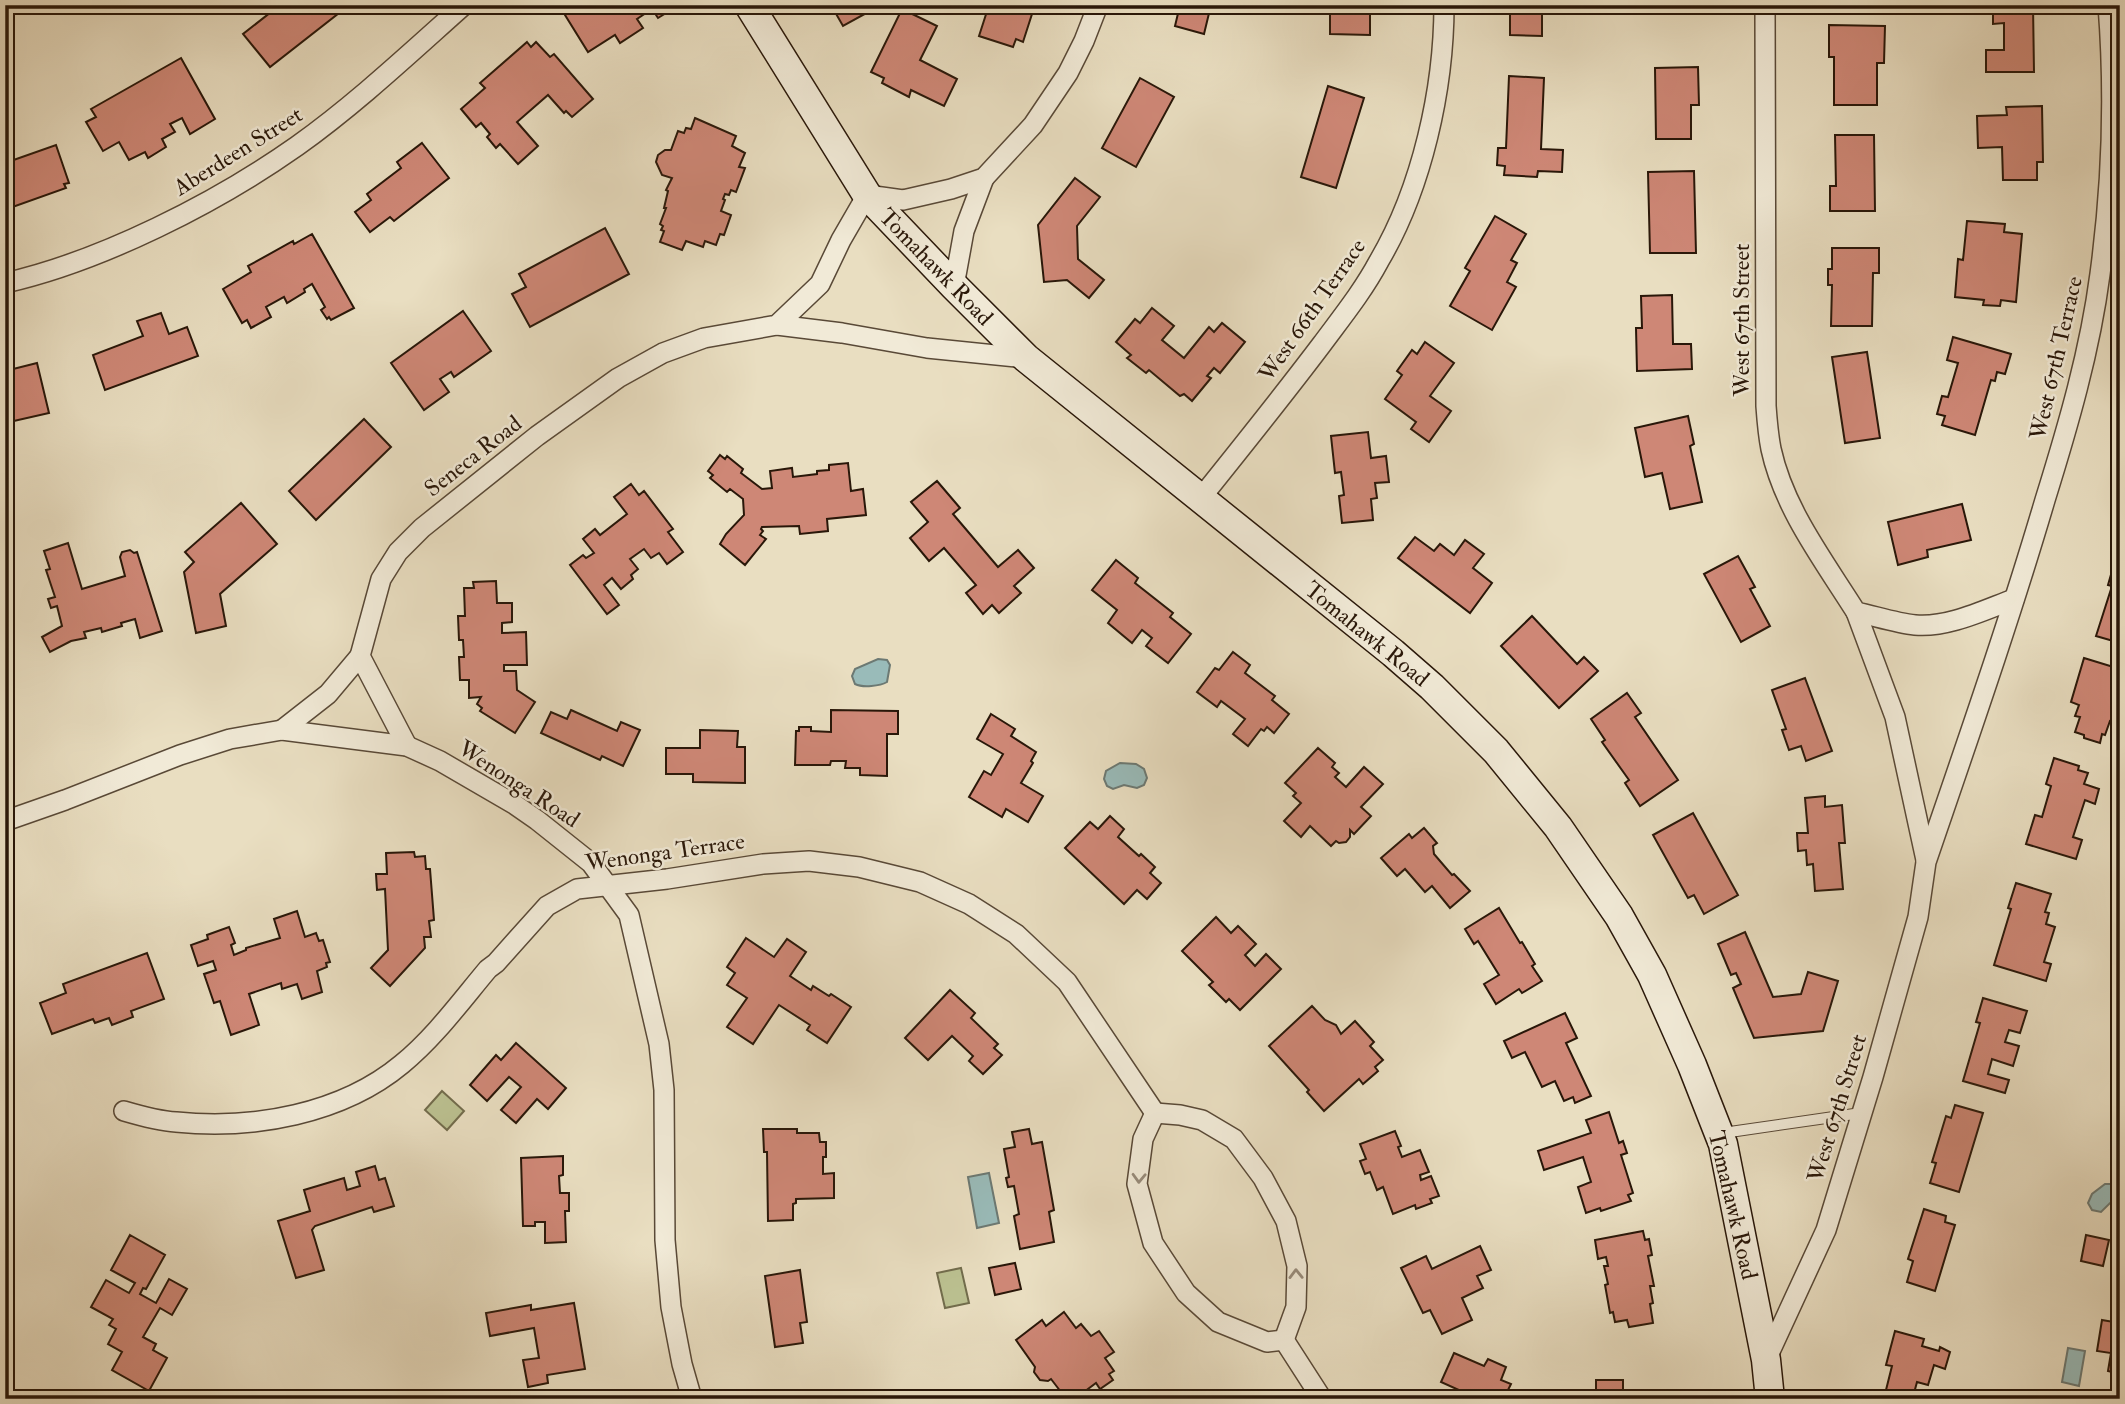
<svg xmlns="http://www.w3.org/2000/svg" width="2125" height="1404" font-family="'IM FELL Double Pica',serif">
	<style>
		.green { fill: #bbc090; stroke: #726c4c; stroke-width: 2 }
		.water { fill: #99bbb9; stroke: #6c7973; stroke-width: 2 }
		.building { fill: #ce8776; stroke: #291709; stroke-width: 2 }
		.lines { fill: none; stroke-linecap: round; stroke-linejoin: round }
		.lane-casing { stroke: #594937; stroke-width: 12 }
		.street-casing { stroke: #594937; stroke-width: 22 }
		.secondary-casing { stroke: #291709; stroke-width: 31 }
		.lane { stroke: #f1ead7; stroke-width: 10 }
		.street { stroke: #f1ead7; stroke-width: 19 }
		.secondary { stroke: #f1ead7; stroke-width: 28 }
		.oneway { stroke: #978b7a }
		.labels { text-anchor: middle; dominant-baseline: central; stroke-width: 5; stroke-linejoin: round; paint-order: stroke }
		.street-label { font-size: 23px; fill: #291709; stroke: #f1ead7 }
	</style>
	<rect width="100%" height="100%" fill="#e9dec1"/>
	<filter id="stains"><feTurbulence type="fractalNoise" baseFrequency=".00286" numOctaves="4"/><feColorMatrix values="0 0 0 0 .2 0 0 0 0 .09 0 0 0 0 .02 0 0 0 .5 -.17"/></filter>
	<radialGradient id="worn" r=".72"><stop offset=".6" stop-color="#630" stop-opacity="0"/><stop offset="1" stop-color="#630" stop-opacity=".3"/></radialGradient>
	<g class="green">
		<path d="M442,1091L464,1111L447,1130L425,1110Z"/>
		<path d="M961,1268L969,1303L945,1308L937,1273Z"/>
	</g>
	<g class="water">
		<path d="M878,659L887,660L890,665L887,682C880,686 863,688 855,684L852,676L855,669Z"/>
		<path d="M1120,763L1136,764L1144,769L1147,778L1144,785L1137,788L1124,785L1113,789L1107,786L1104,779L1106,771Z"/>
		<path d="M989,1173L999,1223L977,1228L968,1177Z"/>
		<path d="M2105,1184H2114L2120,1187V1199L2110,1203L2101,1212L2092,1210L2088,1203L2092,1194Z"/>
		<path d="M2068,1348L2085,1351L2079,1386L2062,1382Z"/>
	</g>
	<g class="building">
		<path d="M280,5H333L339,13L270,67L243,34Z"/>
		<path d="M579,5H675L676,7L658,18L652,9L637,19L643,28L620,43L615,35L588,52L565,15Z"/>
		<path d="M831,5H881L843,26Z"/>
		<path d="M989,5H1028L1026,11L1032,14L1023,42L1016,39L1013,47L979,36Z"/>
		<path d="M1180,5H1211L1204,34L1175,26Z"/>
		<path d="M1330,5H1370V35L1330,34Z"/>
		<path d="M1510,5H1542V36L1510,35Z"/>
		<path d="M1993,5H2033L2034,72H1986V50H2004V23L1993,24Z"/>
		<path d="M902,9L937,26L920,60L957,79L944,106L911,90L909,97L882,83L884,78L871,72Z"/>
		<path d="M1829,25L1885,26L1884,63H1877V105H1834V57H1829Z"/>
		<path d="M527,42L531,47L536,42L550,57L554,54L593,99L572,117L566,111L564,113L548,95L517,122L538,146L518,164L500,144L496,148L487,137L490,134L481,123L476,127L461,109L485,88L480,83Z"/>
		<path d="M181,58L215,119L190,134L182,118L170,124L175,132L162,139L166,147L148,158L145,152L129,160L119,142L103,151L86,122L96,117L91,109Z"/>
		<path d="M1698,67L1699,105H1691V139H1656L1655,68Z"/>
		<path d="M1509,76L1544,78L1541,149L1563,150L1562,172L1538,171L1537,177L1504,175L1505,166L1497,165L1498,148H1506Z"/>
		<path d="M1140,78L1174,97L1136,167L1102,148Z"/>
		<path d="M1328,86L1364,98L1336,188L1301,177Z"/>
		<path d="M2042,106L2043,162H2037V180H2003L2002,147L1978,148L1977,116L2007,115L2006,107Z"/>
		<path d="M695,118L736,136L732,146L745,153L739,167L745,168L736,192L731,190L729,195L725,194L723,199L725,200L721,211L731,215L724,235L720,234L716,245L705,241L703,247L686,241L682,250L660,242L664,231L661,230L663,226L660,224L666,208H664L668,191L666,190L672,178L662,175L656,162L658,155L665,150H671L678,131L684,133L686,128L691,129Z"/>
		<path d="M1835,135H1874L1875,211H1830V186H1836Z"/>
		<path d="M422,143L449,178L394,221L390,217L370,232L355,212L371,200L367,194L401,168L397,162Z"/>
		<path d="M56,145L69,183L64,184L66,188L7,209L5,204V163Z"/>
		<path d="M1694,171L1696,253H1650L1648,172Z"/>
		<path d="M1075,178L1100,197L1077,226L1078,259L1104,280L1089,298L1067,280L1044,282L1038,225Z"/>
		<path d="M1495,216L1526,234L1511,260L1517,263L1507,282L1516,287L1492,330L1450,306L1470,271L1465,268Z"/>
		<path d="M1967,221L2005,224L2004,232L2022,234L2016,302L2001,300L2000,306L1983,305L1984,300L1955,297L1958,259L1963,260Z"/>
		<path d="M605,228L629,274L530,327L512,294L526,287L519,274Z"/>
		<path d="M312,234L354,308L331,320L329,317L327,319L321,310L325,307L312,284L304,289L305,292L287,303L284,297L266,307L271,317L251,328L247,320L242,323L223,289L251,272L248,266L293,241L294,244Z"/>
		<path d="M1832,248H1879V273H1873L1872,326H1831L1832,285H1828V269H1832Z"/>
		<path d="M1672,295L1673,344H1691L1692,369L1637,371L1636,328H1642L1641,296Z"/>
		<path d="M1152,308L1174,326L1162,340L1184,358L1209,327L1214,332L1222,323L1245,342L1220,373L1214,368L1207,376L1211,378L1192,401L1184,394L1180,396L1149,370L1146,373L1127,358L1131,355L1116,342L1135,319L1140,323Z"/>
		<path d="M463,311L491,351L454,377L451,372L440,379L449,392L424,410L391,363Z"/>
		<path d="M161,313L169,334L187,327L198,356L105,390L93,355L143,336L137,321Z"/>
		<path d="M1953,337L2011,354L2005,374L1997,372L1995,381L1991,380L1975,435L1942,425L1945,416L1937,414L1942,396L1948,397L1958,363L1947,360Z"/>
		<path d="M1425,342L1454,363L1430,396L1451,411L1429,442L1411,429L1416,422L1385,399L1402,375L1397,371L1412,350L1417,354Z"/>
		<path d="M1867,352L1880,438L1845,443L1832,357Z"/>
		<path d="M37,363L49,413L5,423V371Z"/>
		<path d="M1688,416L1694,444L1690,446L1702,502L1670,509L1662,473L1645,477L1635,428Z"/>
		<path d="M364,419L391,447L316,520L289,491Z"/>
		<path d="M1368,432L1371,458L1386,456L1389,482L1375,483L1377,498L1371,499L1373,520L1342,523L1339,496L1344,495L1341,472L1335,473L1331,436Z"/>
		<path d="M720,455L725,459L727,456L743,469L741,473L762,489L772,488L770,471L792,468L793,477L817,474V471L829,470V465L848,463L851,491L863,489L866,515L827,519L828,531L800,534L799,526L762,527L761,529L763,531L760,535L766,539L745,565L720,544L726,534L744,515L743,499L730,489L727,492L710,478L713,475L708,471Z"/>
		<path d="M937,481L960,508L953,514L998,567L1018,550L1034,568L1014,586L1021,593L999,613L992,605L983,614L966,593L976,585L944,548L929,561L910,538L928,522L911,502Z"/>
		<path d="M631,484L639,495L644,491L673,529L668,532L683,552L667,564L659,553L651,558L644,549L630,559L638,569L631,575L633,579L621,589L612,578L604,585L619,605L607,614L570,565L583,555L586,558L594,553L583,539L595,529L600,535L627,514L614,497Z"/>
		<path d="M241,503L277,544L220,594L226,626L196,633L184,572L194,562L185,552Z"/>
		<path d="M1962,504L1971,540L1927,550L1928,557L1898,565L1888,522Z"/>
		<path d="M1415,537L1434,551L1440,544L1454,555L1465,540L1484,554L1473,568L1492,583L1470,613L1398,558Z"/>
		<path d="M68,543L82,589L125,576L120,557L122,552L130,550L134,553L137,552L162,631L140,638L135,619L121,623L122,626L102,632L101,628L84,632L86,638L71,641L50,652L42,637L62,626L57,606L51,608L48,599L55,597L46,570L50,569L44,551Z"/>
		<path d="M1738,556L1755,587L1750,589L1770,626L1741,642L1704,574Z"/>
		<path d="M2116,557L2120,558V643L2096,636L2112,586L2108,585Z"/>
		<path d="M1116,560L1138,578L1135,583L1173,613L1170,617L1191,634L1168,663L1146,646L1152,638L1142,630L1132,643L1108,623L1117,610L1092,590Z"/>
		<path d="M496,581L497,603H512V622L502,623V633L526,632L527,665H504V671H516L517,690L535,702L515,733L480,711L482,708L477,704L481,697L469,698V680H460L459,657H464L463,640H459L458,616H465L464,588H474L473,582Z"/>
		<path d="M1532,616L1577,664L1584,657L1598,671L1559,708L1501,646Z"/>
		<path d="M1233,652L1250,665L1245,673L1275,696L1272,700L1289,714L1274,733L1267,727L1264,731L1261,729L1248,746L1233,734L1245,719L1221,701L1217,707L1197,692L1215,668L1219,670Z"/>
		<path d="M2084,658L2120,669V717L2118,723L2110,721L2105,735L2102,734L2100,743L2084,738V735L2075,732L2080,717L2075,716L2079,705L2071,702Z"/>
		<path d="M1805,678L1832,751L1806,761L1801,746L1789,750L1782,730L1786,729L1772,690Z"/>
		<path d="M1627,693L1641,713L1635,717L1678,780L1640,806L1625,783L1629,780L1602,742L1605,740L1591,719Z"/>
		<path d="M571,710L617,731L621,722L640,730L623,766L602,756L600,760L541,733L551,712L567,719Z"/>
		<path d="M831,710L898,711V734H887V776L860,775V768H845L846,761H831L830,765H795L796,731H799V727H811V731L831,732Z"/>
		<path d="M991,714L1015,729L1011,736L1036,752L1031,761L1033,763L1021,783L1043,796L1028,822L1006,809L1002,817L969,797L984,771L991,775L1003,754L977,739Z"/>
		<path d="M700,730L738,731L737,747H745V783L693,782V774H666V748H700Z"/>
		<path d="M1318,748L1335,763L1332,767L1339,773L1335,777L1346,787L1364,767L1383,784L1361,807L1371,816L1354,834L1350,830V837L1346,842L1339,843L1336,841L1331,846L1310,826L1301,837L1284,821L1301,803L1293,796L1296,793L1285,783Z"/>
		<path d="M2054,758L2079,766L2078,770L2088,773L2084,784L2099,789L2095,804L2085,800L2073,837L2082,840L2076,859L2026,844L2035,815L2042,817L2051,786L2046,784Z"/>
		<path d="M1825,796V807L1842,805L1845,843H1839L1843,889L1815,891L1813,864L1807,865L1806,850L1798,851L1797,833H1808L1805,798Z"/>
		<path d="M1693,813L1738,895L1704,914L1694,895L1688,898L1653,835Z"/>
		<path d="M1110,816L1124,829L1118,837L1139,856L1141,854L1155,867L1150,873L1161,883L1147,899L1137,890L1124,904L1065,848L1090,822L1098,829Z"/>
		<path d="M1424,828L1437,843L1433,846L1434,854L1452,875L1454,874L1470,891L1450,908L1432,886L1425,892L1405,869L1397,876L1381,858L1409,834L1412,838Z"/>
		<path d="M414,852L415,857L425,856L426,869H430L434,920L429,921L431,937H424L425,948L390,986L371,968L388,950L385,889L377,890L376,874H387L386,853Z"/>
		<path d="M2016,883L2051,894L2045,912L2049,913L2046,924L2055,927L2044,962L2051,964L2046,981L1994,965L2011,909L2008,908Z"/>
		<path d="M1499,908L1520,943L1522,942L1535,964L1532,966L1542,981L1522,993L1519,989L1496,1004L1484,984L1499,975L1478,941L1474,944L1465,929Z"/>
		<path d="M297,911L305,937L316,933L319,941L323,940L330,962L326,963L327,967L317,971L322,992L302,999L297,984L282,989L281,983L249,994L259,1025L231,1035L220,1001L214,1003L204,974L216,970L213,961L198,966L191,945L208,939L207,935L229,927L235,943L231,945L234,955L246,950V948L280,938L274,919Z"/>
		<path d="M1216,917L1231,933L1238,926L1256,944L1245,955L1255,966L1266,954L1281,969L1240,1010L1229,999L1226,1002L1209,985L1213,982L1182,951Z"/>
		<path d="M1745,932L1773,997L1801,994L1808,972L1838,981L1823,1031L1754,1038L1733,988L1741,984L1736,973L1731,975L1718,944Z"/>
		<path d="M746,938L774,957L787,939L806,952L790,976L811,990L813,986L829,996L831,994L851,1007L827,1043L807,1030L810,1025L779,1005L753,1044L727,1027L747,998L727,985L735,973L727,967Z"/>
		<path d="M147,953L164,999L131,1011L133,1017L112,1025L109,1018L95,1023L93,1019L52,1034L40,1003L66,993L63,984Z"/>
		<path d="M950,990L975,1013L971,1018L998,1044L994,1048L1002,1055L983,1074L969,1061L973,1056L952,1036L928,1060L905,1038Z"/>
		<path d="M1983,998L2027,1011L2020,1033L2009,1030L2005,1042L2019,1046L2013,1066L1992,1059L1988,1074L2009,1080L2005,1093L1963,1081L1980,1023L1976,1022Z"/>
		<path d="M1312,1006L1325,1020L1336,1025L1341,1034L1355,1021L1374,1042L1370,1046L1383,1060L1375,1067L1378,1071L1363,1084L1359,1079L1324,1111L1307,1092L1309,1090L1269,1046Z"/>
		<path d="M1565,1013L1577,1038L1566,1043L1591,1096L1575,1103L1573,1097L1564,1101L1555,1081L1542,1087L1525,1052L1512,1058L1504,1041Z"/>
		<path d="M516,1043L566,1088L548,1109L537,1099L516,1123L501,1110L521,1087L509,1077L487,1101L470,1085L496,1055L501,1060Z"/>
		<path d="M1955,1105L1983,1113L1959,1192L1930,1183L1936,1163L1932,1162L1946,1116L1951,1118Z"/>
		<path d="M1609,1112L1619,1143L1623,1141L1627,1153L1621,1155L1633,1193L1628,1195L1631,1201L1601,1211L1600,1208L1586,1213L1578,1187L1591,1182L1583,1157L1544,1170L1538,1151L1591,1133L1586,1120Z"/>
		<path d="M763,1129H797V1133H819L820,1142H826V1157H823V1174L834,1173V1198L796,1199V1203L793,1204V1220L768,1221L767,1152H764Z"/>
		<path d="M1029,1129L1032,1144L1042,1142L1054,1210L1049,1212L1054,1242L1020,1249L1014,1216L1019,1214L1014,1186L1008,1187L1006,1178L1009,1177L1004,1149L1015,1147L1012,1132Z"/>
		<path d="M1395,1131L1401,1146L1398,1147L1402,1157L1420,1150L1429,1172L1420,1175L1421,1180L1431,1176L1439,1196L1430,1199L1432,1203L1416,1209L1415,1205L1393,1214L1383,1187L1377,1190L1370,1172L1365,1174L1360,1161L1366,1159L1360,1144Z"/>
		<path d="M563,1156V1175L559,1176L560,1193H569V1211H565L566,1242L545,1243V1222H535V1226H523L521,1158Z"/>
		<path d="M375,1166L379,1180L385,1178L394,1206L374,1212L372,1207L315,1226L312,1230L324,1270L296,1278L278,1221L310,1211L304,1190L344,1178L347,1190L360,1186L356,1172Z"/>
		<path d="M1924,1209L1946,1216L1945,1222L1955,1225L1935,1291L1907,1282L1913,1261L1908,1259Z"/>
		<path d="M1643,1231L1645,1240L1649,1239L1652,1255L1648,1256L1654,1286H1650L1653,1303L1650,1304L1653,1323L1629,1327L1627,1320L1615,1322L1613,1312L1610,1313L1605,1285L1608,1284L1604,1266H1608L1606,1257L1598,1259L1595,1240Z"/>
		<path d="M130,1235L165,1255L146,1289L143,1288L140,1294L156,1303L169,1279L187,1289L172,1315L160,1308L143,1337L156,1344L153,1350L167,1358L149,1391L112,1370L122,1352L108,1344L116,1329L109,1325L113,1319L91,1307L106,1280L129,1293L135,1283L111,1270Z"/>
		<path d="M2086,1235L2109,1240L2103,1266L2081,1261Z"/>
		<path d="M1480,1246L1491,1270L1477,1276L1483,1288L1462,1298L1472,1320L1442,1334L1430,1310L1423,1313L1401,1268L1426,1256L1432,1269Z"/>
		<path d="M1015,1263L1021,1289L995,1295L989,1268Z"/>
		<path d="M800,1270L807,1322L800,1323L803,1343L775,1347L765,1276Z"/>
		<path d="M574,1303L585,1369L547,1375L548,1383L528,1387L523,1360L539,1358L534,1328L490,1336L486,1313L531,1305V1310Z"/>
		<path d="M1064,1312L1076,1328L1081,1324L1091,1336L1099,1331L1114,1352L1105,1358L1114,1371L1109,1374L1113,1380L1100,1389L1096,1383L1084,1392L1088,1399H1058L1056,1396L1061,1392L1051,1379L1048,1381L1040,1380L1034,1372L1035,1367L1016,1340L1042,1320L1046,1326Z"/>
		<path d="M2102,1320L2120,1323V1374L2108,1371L2111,1353L2097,1351Z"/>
		<path d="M1895,1331L1924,1339L1922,1346L1939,1351L1940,1347L1950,1352L1945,1369L1934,1365L1928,1385L1917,1382L1913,1397L1886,1390L1892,1366L1886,1365Z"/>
		<path d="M1454,1353L1484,1366L1488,1359L1506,1367L1501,1380L1511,1384L1508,1390L1528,1399H1468L1470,1395L1441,1382Z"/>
		<rect x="1596" y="1380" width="27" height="19"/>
		<rect x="1630" y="1392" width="49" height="7"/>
	</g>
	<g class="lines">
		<defs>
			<path id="lane" d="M1723,1133L1861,1113"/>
			<g id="street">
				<path d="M1765,5L1766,406C1767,420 1768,434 1771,449C1784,509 1824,561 1856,612C1875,616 1896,623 1915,625C1948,628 1984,610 2014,599"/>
				<path d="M5,283C102,261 216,203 297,146C356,104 410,53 464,5"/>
				<path d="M954,286L964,231L984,178"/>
				<path d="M777,325L842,333L927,348L1026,358"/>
				<path d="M1200,499C1241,448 1282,397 1322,344C1342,317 1363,291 1379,261C1422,188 1444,89 1444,5"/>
				<path d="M1856,612L1895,717L1926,860"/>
				<path d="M282,730L328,694L360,656"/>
				<path d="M407,746L360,656L381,579L398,552L422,528L537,436L618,378L663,353L704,338L777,325L820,284L841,240L867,195L903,200L951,189L984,178L1033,125L1068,73L1084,41L1098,5"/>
				<path d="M5,821L65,800L180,755L230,739L282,730L407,746L440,761L514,804L537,820L591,863L629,915L659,1044L664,1090L665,1240L671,1307L682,1364L692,1399"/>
				<path d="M124,1111C141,1116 159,1121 176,1122C253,1130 342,1114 402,1064C435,1037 461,1001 488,969L496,963L547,906L577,889L667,879L763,864L809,861L859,867L920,882L969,904L1016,934L1067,982L1155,1113"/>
				<path d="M1155,1113L1143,1139L1137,1184L1153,1243L1186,1293L1218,1322L1267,1342L1284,1340"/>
				<path d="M1155,1113L1180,1115L1202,1120L1234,1139L1263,1178L1286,1221L1297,1266L1296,1307L1284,1340"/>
				<path d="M1284,1340L1322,1399"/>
				<path d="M1766,1360L1826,1230L1873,1077L1918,917L1926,862C1967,742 2009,622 2045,500C2068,426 2090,351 2100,274C2112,185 2115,95 2108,5"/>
			</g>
			<path id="secondary" d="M749,5L867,195L954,286L1026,358L1393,653L1432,687L1496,751L1558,827L1619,916L1652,975L1692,1065L1723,1144L1766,1360L1770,1399"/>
		</defs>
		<use href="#lane" class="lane-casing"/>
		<use href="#street" class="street-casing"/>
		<use href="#secondary" class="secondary-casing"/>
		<use href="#lane" class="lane"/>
		<use href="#street" class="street"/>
		<use href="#secondary" class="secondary"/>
	</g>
	<defs><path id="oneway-chevron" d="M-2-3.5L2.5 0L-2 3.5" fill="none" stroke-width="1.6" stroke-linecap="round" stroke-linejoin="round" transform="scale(1.75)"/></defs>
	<g class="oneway">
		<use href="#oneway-chevron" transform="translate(1139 1178) rotate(92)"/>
		<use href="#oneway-chevron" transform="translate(1296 1274) rotate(-91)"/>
	</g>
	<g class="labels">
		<g class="street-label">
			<text transform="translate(238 151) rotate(-32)">Aberdeen Street</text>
			<text transform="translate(936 267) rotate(46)">Tomahawk Road</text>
			<text transform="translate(1312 310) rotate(-55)">West 66th Terrace</text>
			<text transform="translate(1741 320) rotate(-90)">West 67th Street</text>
			<text transform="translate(2056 358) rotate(-77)">West 67th Terrace</text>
			<text transform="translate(473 456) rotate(-38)">Seneca Road</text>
			<text transform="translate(1367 634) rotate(39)">Tomahawk Road</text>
			<text transform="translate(519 784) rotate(33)">Wenonga Road</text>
			<text transform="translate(665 852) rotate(-8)">Wenonga Terrace</text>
			<text transform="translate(1837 1108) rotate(-73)">West 67th Street</text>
			<text transform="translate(1733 1205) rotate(77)">Tomahawk Road</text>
		</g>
	</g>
	<rect width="2125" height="1404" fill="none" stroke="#e9dec1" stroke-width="28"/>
	<rect x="7" y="7" width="2111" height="1390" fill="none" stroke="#291709" stroke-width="3.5"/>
	<rect x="14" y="14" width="2097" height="1376" fill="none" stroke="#291709" stroke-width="2"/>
	<rect width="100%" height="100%" filter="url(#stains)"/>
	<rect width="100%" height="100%" fill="url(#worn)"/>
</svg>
